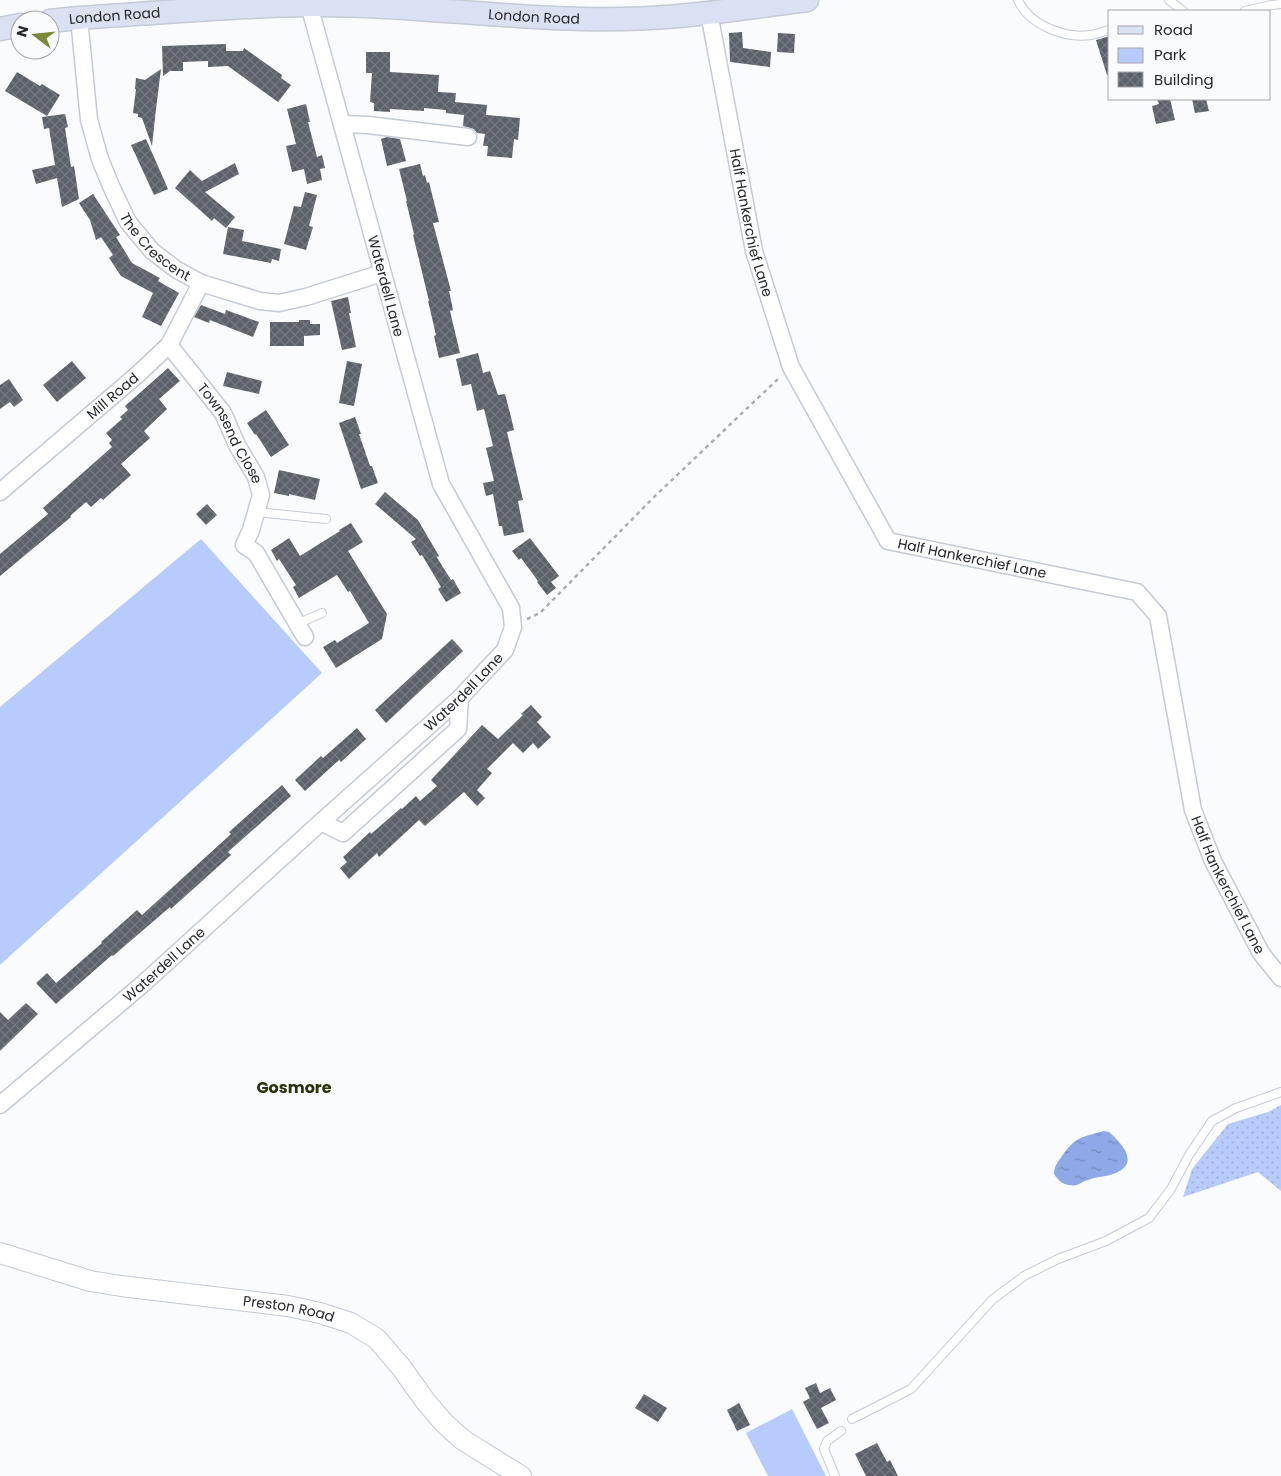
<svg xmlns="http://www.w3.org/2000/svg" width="1281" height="1476" font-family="Poppins,sans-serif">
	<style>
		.grass { fill: url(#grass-dots) }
		.park { fill: #b7cbfc }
		.water { fill: url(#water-ripples) }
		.building { fill: url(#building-cross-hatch) }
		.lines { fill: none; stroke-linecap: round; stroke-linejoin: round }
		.service-casing { stroke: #c4cad6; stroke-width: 10 }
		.minor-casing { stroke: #c4cad6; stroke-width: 19 }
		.tertiary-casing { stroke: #c4cad6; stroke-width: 22 }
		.secondary-casing { stroke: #c4cad6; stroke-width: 25 }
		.path { stroke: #adaeb2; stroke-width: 2.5; stroke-dasharray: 4 4; stroke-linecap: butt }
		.service { stroke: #fff; stroke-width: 8 }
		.minor { stroke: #fff; stroke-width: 16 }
		.tertiary { stroke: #fff; stroke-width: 20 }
		.secondary { stroke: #dae1f3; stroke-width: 22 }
		.labels { text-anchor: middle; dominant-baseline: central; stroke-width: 5; stroke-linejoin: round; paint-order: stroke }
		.street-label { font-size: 14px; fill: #25272c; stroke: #fafbfe }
		.quarter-label { font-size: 16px; font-weight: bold; fill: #2c3209; stroke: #fafbfe }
	</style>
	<defs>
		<pattern id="grass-dots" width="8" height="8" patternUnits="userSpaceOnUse" patternTransform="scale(1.25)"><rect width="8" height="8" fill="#b7cbfc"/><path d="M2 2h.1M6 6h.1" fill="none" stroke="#9daed8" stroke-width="1.8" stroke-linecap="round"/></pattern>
		<pattern id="water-ripples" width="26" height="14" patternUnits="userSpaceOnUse" patternTransform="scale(1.25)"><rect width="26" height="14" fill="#8ea8e8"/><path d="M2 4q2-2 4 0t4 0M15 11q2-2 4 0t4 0" fill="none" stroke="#7489bc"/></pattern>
		<pattern id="building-cross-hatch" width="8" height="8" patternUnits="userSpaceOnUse" patternTransform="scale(1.25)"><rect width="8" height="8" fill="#5b606b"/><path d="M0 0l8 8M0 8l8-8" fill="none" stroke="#747880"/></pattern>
	</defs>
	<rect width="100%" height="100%" fill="#fafbfe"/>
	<path class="grass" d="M1281,1105V1191L1258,1172L1183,1197L1192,1169L1228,1124L1268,1112Z"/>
	<g class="park">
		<path d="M201,539L322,673L0,965V707Z"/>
		<path d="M792,1409L826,1476H768L746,1433Z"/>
	</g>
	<path class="water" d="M1104,1131L1109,1132C1119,1141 1140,1161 1118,1172C1109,1177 1097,1176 1088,1180C1080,1182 1079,1187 1069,1185C1062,1184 1058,1180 1054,1174C1054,1166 1058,1162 1062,1156C1075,1137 1082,1137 1104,1131Z"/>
	<g class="building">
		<path d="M742,32L743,48L771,52L770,67L730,62L729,33Z"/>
		<path d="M778,33L795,34L794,53L777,52Z"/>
		<path d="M1110,36V74L1107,75L1096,40Z"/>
		<path d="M226,44V51H243L244,48L282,75L281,78L291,85L278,102L228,66L208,67V61L183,62V71H170L163,76L162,46Z"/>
		<path d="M366,52H390V72L439,75L438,92L456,93L455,102L487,105L486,115L520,118L518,140L514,139L512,158L487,156L488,146H483L485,134L477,133L474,129L463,126L464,115L446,113V110L424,108V111L390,109V112L374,111V103L370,102L372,73H366Z"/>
		<path d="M161,69L156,109L152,146L142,118L138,117V114L133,113L136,89H135L136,78L145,80Z"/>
		<path d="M17,72L40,86L42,84L60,95L47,116L5,91Z"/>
		<path d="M1157,99H1170L1175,120L1156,124L1152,106L1159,104Z"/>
		<path d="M1192,99H1206L1209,111L1195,113Z"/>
		<path d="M306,104L310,122H308L317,157L322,155L325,168L320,169L322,180L307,184L304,169L292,172L286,146L296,144L287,109Z"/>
		<path d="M65,114L68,127L65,128L71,167L74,166L79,199L62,207L57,178L36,184L32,170L55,165L49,128L44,129L42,117Z"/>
		<path d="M387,137L400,139L406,161L387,166L381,139Z"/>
		<path d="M146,139L168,189L154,195L131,145Z"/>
		<path d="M235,163L239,174L205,192L235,217L226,228L214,218L212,221L175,188L190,170L202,181Z"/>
		<path d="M420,164L423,176L425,175L427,183L429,182L439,222L433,223L451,291H449L453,310L450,311L460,353L439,358L434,336L436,335L428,301H429L413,235L414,234L406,201H407L399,169Z"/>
		<path d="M305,192L317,195L309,226L313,227L306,250L284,244L294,206L301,207Z"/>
		<path d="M93,194L120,235L116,237L132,263L160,278L158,281L179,293L161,326L142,317L153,293L121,276L109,258L113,255L101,237L96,240L90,220L79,203Z"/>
		<path d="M228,227L244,230L242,241L281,249L279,261L272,259L271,263L223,254Z"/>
		<path d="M348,297L351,313H349L356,347L342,350L331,301Z"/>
		<path d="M201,305L225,314L226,310L259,322L253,337L210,320L209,323L194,317Z"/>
		<path d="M299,320H310V324H320V335L304,336V346H270V322H299Z"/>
		<path d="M478,353L483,373L490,371L498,395L505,394L511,417L514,430L507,432L523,500L518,501L524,532L504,536L502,526H499L493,494L486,496L483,483L494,481L486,448L493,446L484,409L477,411L471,384L462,386L456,359Z"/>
		<path d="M72,361L86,378L57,402L43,385Z"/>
		<path d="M347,361L362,364L354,406L339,403Z"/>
		<path d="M168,368L180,381L159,399L167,409L144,431L150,438L121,464L131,475L103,500L101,498L91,507L86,502L70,516L71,517L0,576V554L48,514L43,508L112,447L109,443L112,440L106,433L122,419L120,417L128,410L125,406Z"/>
		<path d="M227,372L262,381L259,394L223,386Z"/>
		<path d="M9,379L23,400L14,407L10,402L0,409V385Z"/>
		<path d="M266,410L289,445L271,457L256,434L255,435L247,423Z"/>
		<path d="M355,417L361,434H359L370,466H372L378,483L361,489L339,423Z"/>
		<path d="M279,470L320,479L315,500L289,494V496L274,493Z"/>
		<path d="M385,492L418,520L439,556L438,557L436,556L451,580L453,579L461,593L446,602L438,589L441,587L422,555L420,556L411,542L416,539L375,504Z"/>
		<path d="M207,504L217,515L206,525L196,514Z"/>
		<path d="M351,523L363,542L348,551L387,614L382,639L336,668L323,647L335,640L337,643L369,623L350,591L348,592L337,575L299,598L293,587L296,585L279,559L277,561L271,550L289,538L300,556L340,531L339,530Z"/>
		<path d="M530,538L559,576L551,582L556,588L547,595L537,582L538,581L521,558L519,560L512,551Z"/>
		<path d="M452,639L463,651L386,723L375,710Z"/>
		<path d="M531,705L542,717L537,722L551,737L538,749L533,743L523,753L513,743L487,769L492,773L477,790L485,798L477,806L464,792L425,826L419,820L379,857L377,853L349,879L340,868L347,862L343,857L370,832L371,834L401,808L402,809L416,796L420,801L437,786L431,780L482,725L498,739L523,715L521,714Z"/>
		<path d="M357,728L366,739L341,762L339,760L305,791L295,780L321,756L323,758Z"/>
		<path d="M282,785L291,796L228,852L231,855L171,909L170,907L113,956L112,955L56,1004L36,983L47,973L56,983L102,943L101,942L137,910L142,915L231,834L229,832Z"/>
		<path d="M26,1003L38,1014L0,1051V1012L8,1020Z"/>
		<path d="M816,1383L820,1393L830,1388L836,1400L821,1408L829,1423L817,1429L803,1402L810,1398L805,1388Z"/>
		<path d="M644,1394L667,1408L658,1422L635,1408Z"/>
		<path d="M739,1403L750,1425L737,1431L727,1410Z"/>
		<path d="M877,1443L887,1462L890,1460L898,1476H866L855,1454Z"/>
	</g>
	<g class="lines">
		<defs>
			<g id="service">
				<path d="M1018,0C1029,25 1065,39 1091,35C1097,34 1104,31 1110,30"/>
				<path d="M1169,0L1183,11"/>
				<path d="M1245,11L1271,5L1281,4"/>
				<path d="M256,512L326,519"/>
				<path d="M297,624L322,613"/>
				<path d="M852,1419L911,1389L992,1300L1024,1276L1058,1259L1106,1241L1149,1218L1171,1189L1189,1155L1212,1121L1236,1108L1281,1092"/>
				<path d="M835,1476L824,1449L827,1441L841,1431"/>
			</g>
			<g id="minor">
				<path id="s1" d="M709,13L754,251L791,367L888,541L1137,592L1158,616L1193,810L1213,861L1261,953L1281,978"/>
				<path id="s2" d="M79,18L89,120L100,159L111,186L128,222L152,251L177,270L201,283L260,301L279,303L306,297L382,273"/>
				<path d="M342,124L368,125L468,137"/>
				<path id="s3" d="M169,345L223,413L237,445L256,477L261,495L251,530L244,545L256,553L305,637"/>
				<path id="s4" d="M0,492L137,375L169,345L201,283"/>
				<path d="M321,822L343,833L458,729L460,698"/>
				<path id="s5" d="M0,1105L144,983L321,822L460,698L505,650L513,627L511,608L441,484L309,5V0"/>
			</g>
			<g id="tertiary">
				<path id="s6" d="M0,1253L90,1281L121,1286L288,1306L320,1313L351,1323L377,1339L401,1367L426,1402L445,1424L463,1440L521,1476"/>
			</g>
			<g id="secondary">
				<path id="s7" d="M50,21L79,18C155,13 232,6 309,5C414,4 518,21 623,19C685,18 746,8 807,0"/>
				<path d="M0,29L20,25"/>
			</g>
		</defs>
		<use href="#service" class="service-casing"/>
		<use href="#minor" class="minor-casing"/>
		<use href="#tertiary" class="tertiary-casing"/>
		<use href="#secondary" class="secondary-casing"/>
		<path class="path" d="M527,619L540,613L653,498L779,378"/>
		<use href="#service" class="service"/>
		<use href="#minor" class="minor"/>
		<use href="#tertiary" class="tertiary"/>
		<use href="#secondary" class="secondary"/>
	</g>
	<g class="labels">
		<g class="street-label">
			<text stroke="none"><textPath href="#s7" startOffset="65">London Road</textPath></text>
			<text stroke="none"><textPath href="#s7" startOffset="485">London Road</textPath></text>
			<text stroke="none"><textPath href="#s1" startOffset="214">Half Hankerchief Lane</textPath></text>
			<text stroke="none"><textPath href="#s2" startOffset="249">The Crescent</textPath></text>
			<text transform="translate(386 286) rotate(75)">Waterdell Lane</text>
			<text stroke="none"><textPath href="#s4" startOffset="148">Mill Road</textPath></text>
			<text stroke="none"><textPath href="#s3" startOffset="108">Townsend Close</textPath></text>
			<text stroke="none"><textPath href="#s1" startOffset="649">Half Hankerchief Lane</textPath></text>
			<text stroke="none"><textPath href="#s5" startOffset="621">Waterdell Lane</textPath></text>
			<text stroke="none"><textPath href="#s1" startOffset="1129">Half Hankerchief Lane</textPath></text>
			<text stroke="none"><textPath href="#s5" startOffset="216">Waterdell Lane</textPath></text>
			<text stroke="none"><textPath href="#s6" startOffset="295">Preston Road</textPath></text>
		</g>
		<g class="quarter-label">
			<text x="294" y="1087">Gosmore</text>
		</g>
	</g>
	<rect x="1108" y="10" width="162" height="90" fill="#fafbfe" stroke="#a5a6aa"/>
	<rect x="1118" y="26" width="25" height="8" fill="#dae1f3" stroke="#a5a6aa"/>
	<text x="1154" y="35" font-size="15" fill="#25272c">Road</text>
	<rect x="1118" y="48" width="25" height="15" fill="#b7cbfc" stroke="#a5a6aa"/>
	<text x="1154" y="60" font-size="15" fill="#25272c">Park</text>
	<rect x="1118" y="72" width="25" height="15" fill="url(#building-cross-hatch)" stroke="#a5a6aa"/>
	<text x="1154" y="85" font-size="15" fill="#25272c">Building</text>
	<g transform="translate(35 35) rotate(286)"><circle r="24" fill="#fafbfe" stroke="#a5a6aa"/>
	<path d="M0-4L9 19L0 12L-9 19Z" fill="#7b8836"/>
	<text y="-8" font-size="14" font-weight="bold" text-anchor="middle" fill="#25272c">N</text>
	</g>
</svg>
